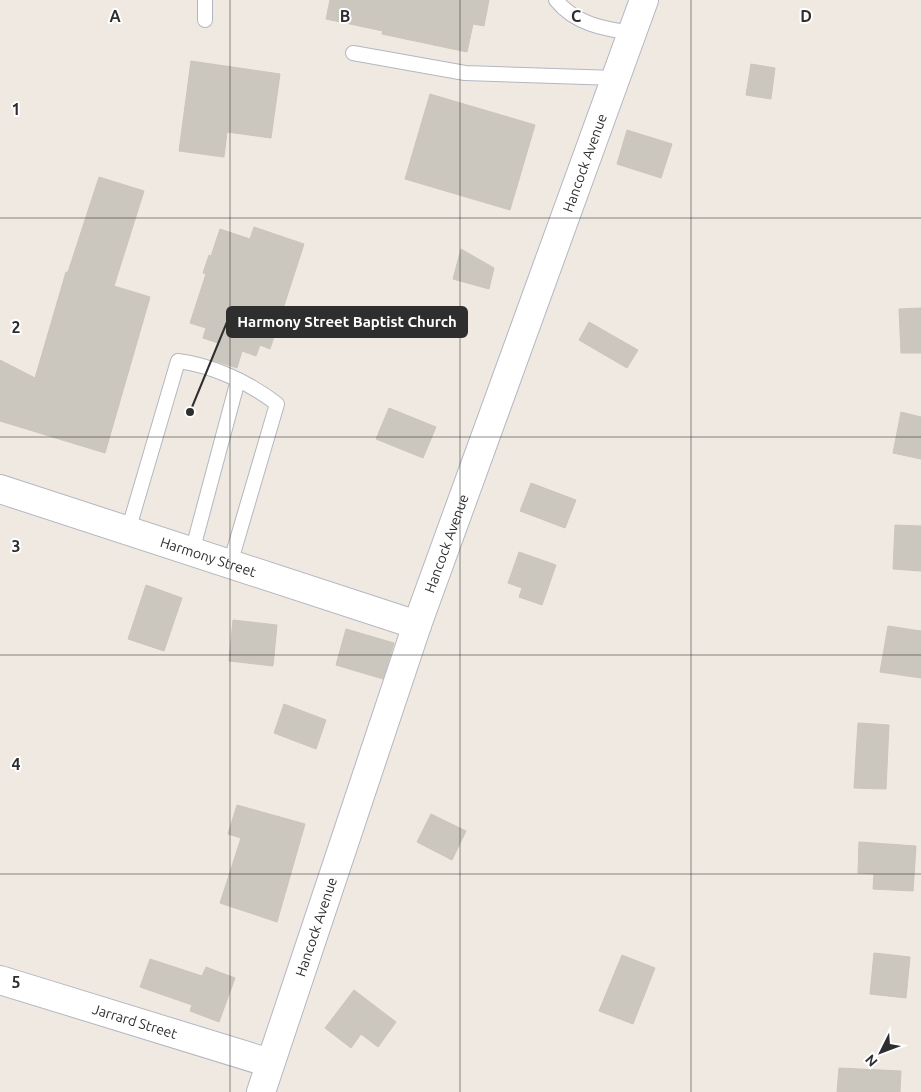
<svg xmlns="http://www.w3.org/2000/svg" width="921" height="1092" font-family="Ubuntu,sans-serif">
	<style>
		.building { fill: #cbc7bf; stroke: #cbc5ba }
		.lines { fill: none; stroke-linecap: round; stroke-linejoin: round }
		.lane-casing { stroke: #b4b7c1; stroke-width: 16 }
		.street-casing { stroke: #b4b7c1; stroke-width: 30 }
		.lane { stroke: #fff; stroke-width: 14 }
		.street { stroke: #fff; stroke-width: 28 }
		.grid { fill: none; stroke: #2e2e2e; stroke-width: 1; stroke-opacity: 0.55 }
		.labels { text-anchor: middle; dominant-baseline: central; stroke-width: 4; stroke-linejoin: round; paint-order: stroke }
		.street-label { font-size: 14px; fill: #2e2e2e; stroke: #fff }
		.grid-label { font-size: 16px; text-anchor: middle; font-weight: bold; fill: #2e2e2e; stroke: #fff; stroke-width: 4; stroke-linejoin: round; paint-order: stroke }
		.leader { fill: none; stroke: #2e2e2e; stroke-width: 2 }
		.callout-dot { fill: #2e2e2e; stroke: #fff; stroke-width: 2 }
		.callout { fill: #2e2e2e; stroke: #2e2e2e; stroke-width: 2 }
		.callout-label { font-size: 15px; text-anchor: middle; font-weight: bold; fill: #fff }
	</style>
	<rect width="100%" height="100%" fill="#efe9e1"/>
	<g class="building">
		<path d="M330,0H489L484,26L473,24L467,52L382,34L383,31L326,19Z"/>
		<path d="M191,61L280,74L271,138L227,132L224,157L179,151Z"/>
		<path d="M751,64L775,68L771,99L746,95Z"/>
		<path d="M430,94L535,125L510,210L405,179Z"/>
		<path d="M627,130L672,144L661,178L617,164Z"/>
		<path d="M99,177L144,191L114,286L150,297L105,453L0,421V360L35,378L66,272H68Z"/>
		<path d="M254,227L304,244L270,349L260,345L256,356L242,351L237,368L212,360L218,343L203,338L206,328L190,323L206,274L203,273L209,255L211,256L220,229L250,239Z"/>
		<path d="M461,249L494,268L489,289L453,279Z"/>
		<path d="M921,308V353H901L899,309Z"/>
		<path d="M589,322L638,350L627,368L579,340Z"/>
		<path d="M389,408L436,427L423,458L376,439Z"/>
		<path d="M901,412L921,417V459L893,453Z"/>
		<path d="M531,483L576,500L565,528L520,511Z"/>
		<path d="M895,525L921,526V571L893,569Z"/>
		<path d="M519,552L556,565L542,605L519,597L522,588L508,583Z"/>
		<path d="M146,585L182,598L164,651L128,639Z"/>
		<path d="M233,620L277,625L273,666L229,661Z"/>
		<path d="M888,626L921,631V678L880,672Z"/>
		<path d="M346,629L394,643L383,679L336,665Z"/>
		<path d="M284,704L326,720L316,749L274,733Z"/>
		<path d="M858,723L889,725L886,789L854,788Z"/>
		<path d="M237,805L305,824L277,922L220,903L241,838L228,834Z"/>
		<path d="M431,814L466,831L452,860L417,842Z"/>
		<path d="M859,842L916,846L913,891L873,889L874,874L858,873Z"/>
		<path d="M874,953L910,957L906,998L870,994Z"/>
		<path d="M622,955L655,968L633,1024L599,1011Z"/>
		<path d="M150,959L202,976L206,967L235,978L219,1022L190,1011L192,1005L140,987Z"/>
		<path d="M354,990L396,1022L378,1047L361,1034L351,1048L325,1028Z"/>
		<path d="M839,1068L901,1071L900,1092H837Z"/>
	</g>
	<g class="lines">
		<defs>
			<g id="lane">
				<path d="M205,0V20"/>
				<path d="M556,0C575,24 604,29 633,33"/>
				<path d="M353,53L465,73L616,78"/>
				<path d="M128,531L178,361C212,365 250,383 277,404L230,564"/>
				<path d="M192,552L238,380"/>
			</g>
			<g id="street">
				<path id="s1" d="M0,489L417,625"/>
				<path id="s2" d="M0,980L270,1063"/>
				<path id="s3" d="M261,1092L417,625L644,0"/>
			</g>
		</defs>
		<use href="#lane" class="lane-casing"/>
		<use href="#street" class="street-casing"/>
		<use href="#lane" class="lane"/>
		<use href="#street" class="street"/>
	</g>
	<path class="grid" d="M230,0V1092M460,0V1092M691,0V1092M0,218H921M0,437H921M0,655H921M0,874H921"/>
	<g class="labels">
		<g class="street-label">
			<text stroke="none"><textPath href="#s3" startOffset="984">Hancock Avenue</textPath></text>
			<text stroke="none"><textPath href="#s3" startOffset="579">Hancock Avenue</textPath></text>
			<text stroke="none"><textPath href="#s1" startOffset="219">Harmony Street</textPath></text>
			<text stroke="none"><textPath href="#s3" startOffset="174">Hancock Avenue</textPath></text>
			<text stroke="none"><textPath href="#s2" startOffset="141">Jarrard Street</textPath></text>
		</g>
	</g>
	<g class="grid-label">
		<text x="115" y="22">A</text>
		<text x="345" y="22">B</text>
		<text x="576" y="22">C</text>
		<text x="806" y="22">D</text>
		<text x="16" y="115">1</text>
		<text x="16" y="333">2</text>
		<text x="16" y="552">3</text>
		<text x="16" y="770">4</text>
		<text x="16" y="988">5</text>
	</g>
	<path class="leader" d="M190 412L227 322"/>
	<circle class="callout-dot" cx="190" cy="412" r="5"/>
	<rect class="callout" x="227" y="307" width="240" height="30" rx="5"/>
	<g class="callout-label">
		<text x="347" y="327">Harmony Street Baptist Church</text>
	</g>
	<g transform="translate(881 1052) rotate(228)" stroke="#ffffff" stroke-width="4" paint-order="stroke">
	<path d="M0-4L9 19L0 12L-9 19Z" fill="#2e2e2e"/>
	<text y="-8" font-size="14" font-weight="bold" text-anchor="middle" fill="#2e2e2e">N</text>
	</g>
</svg>
